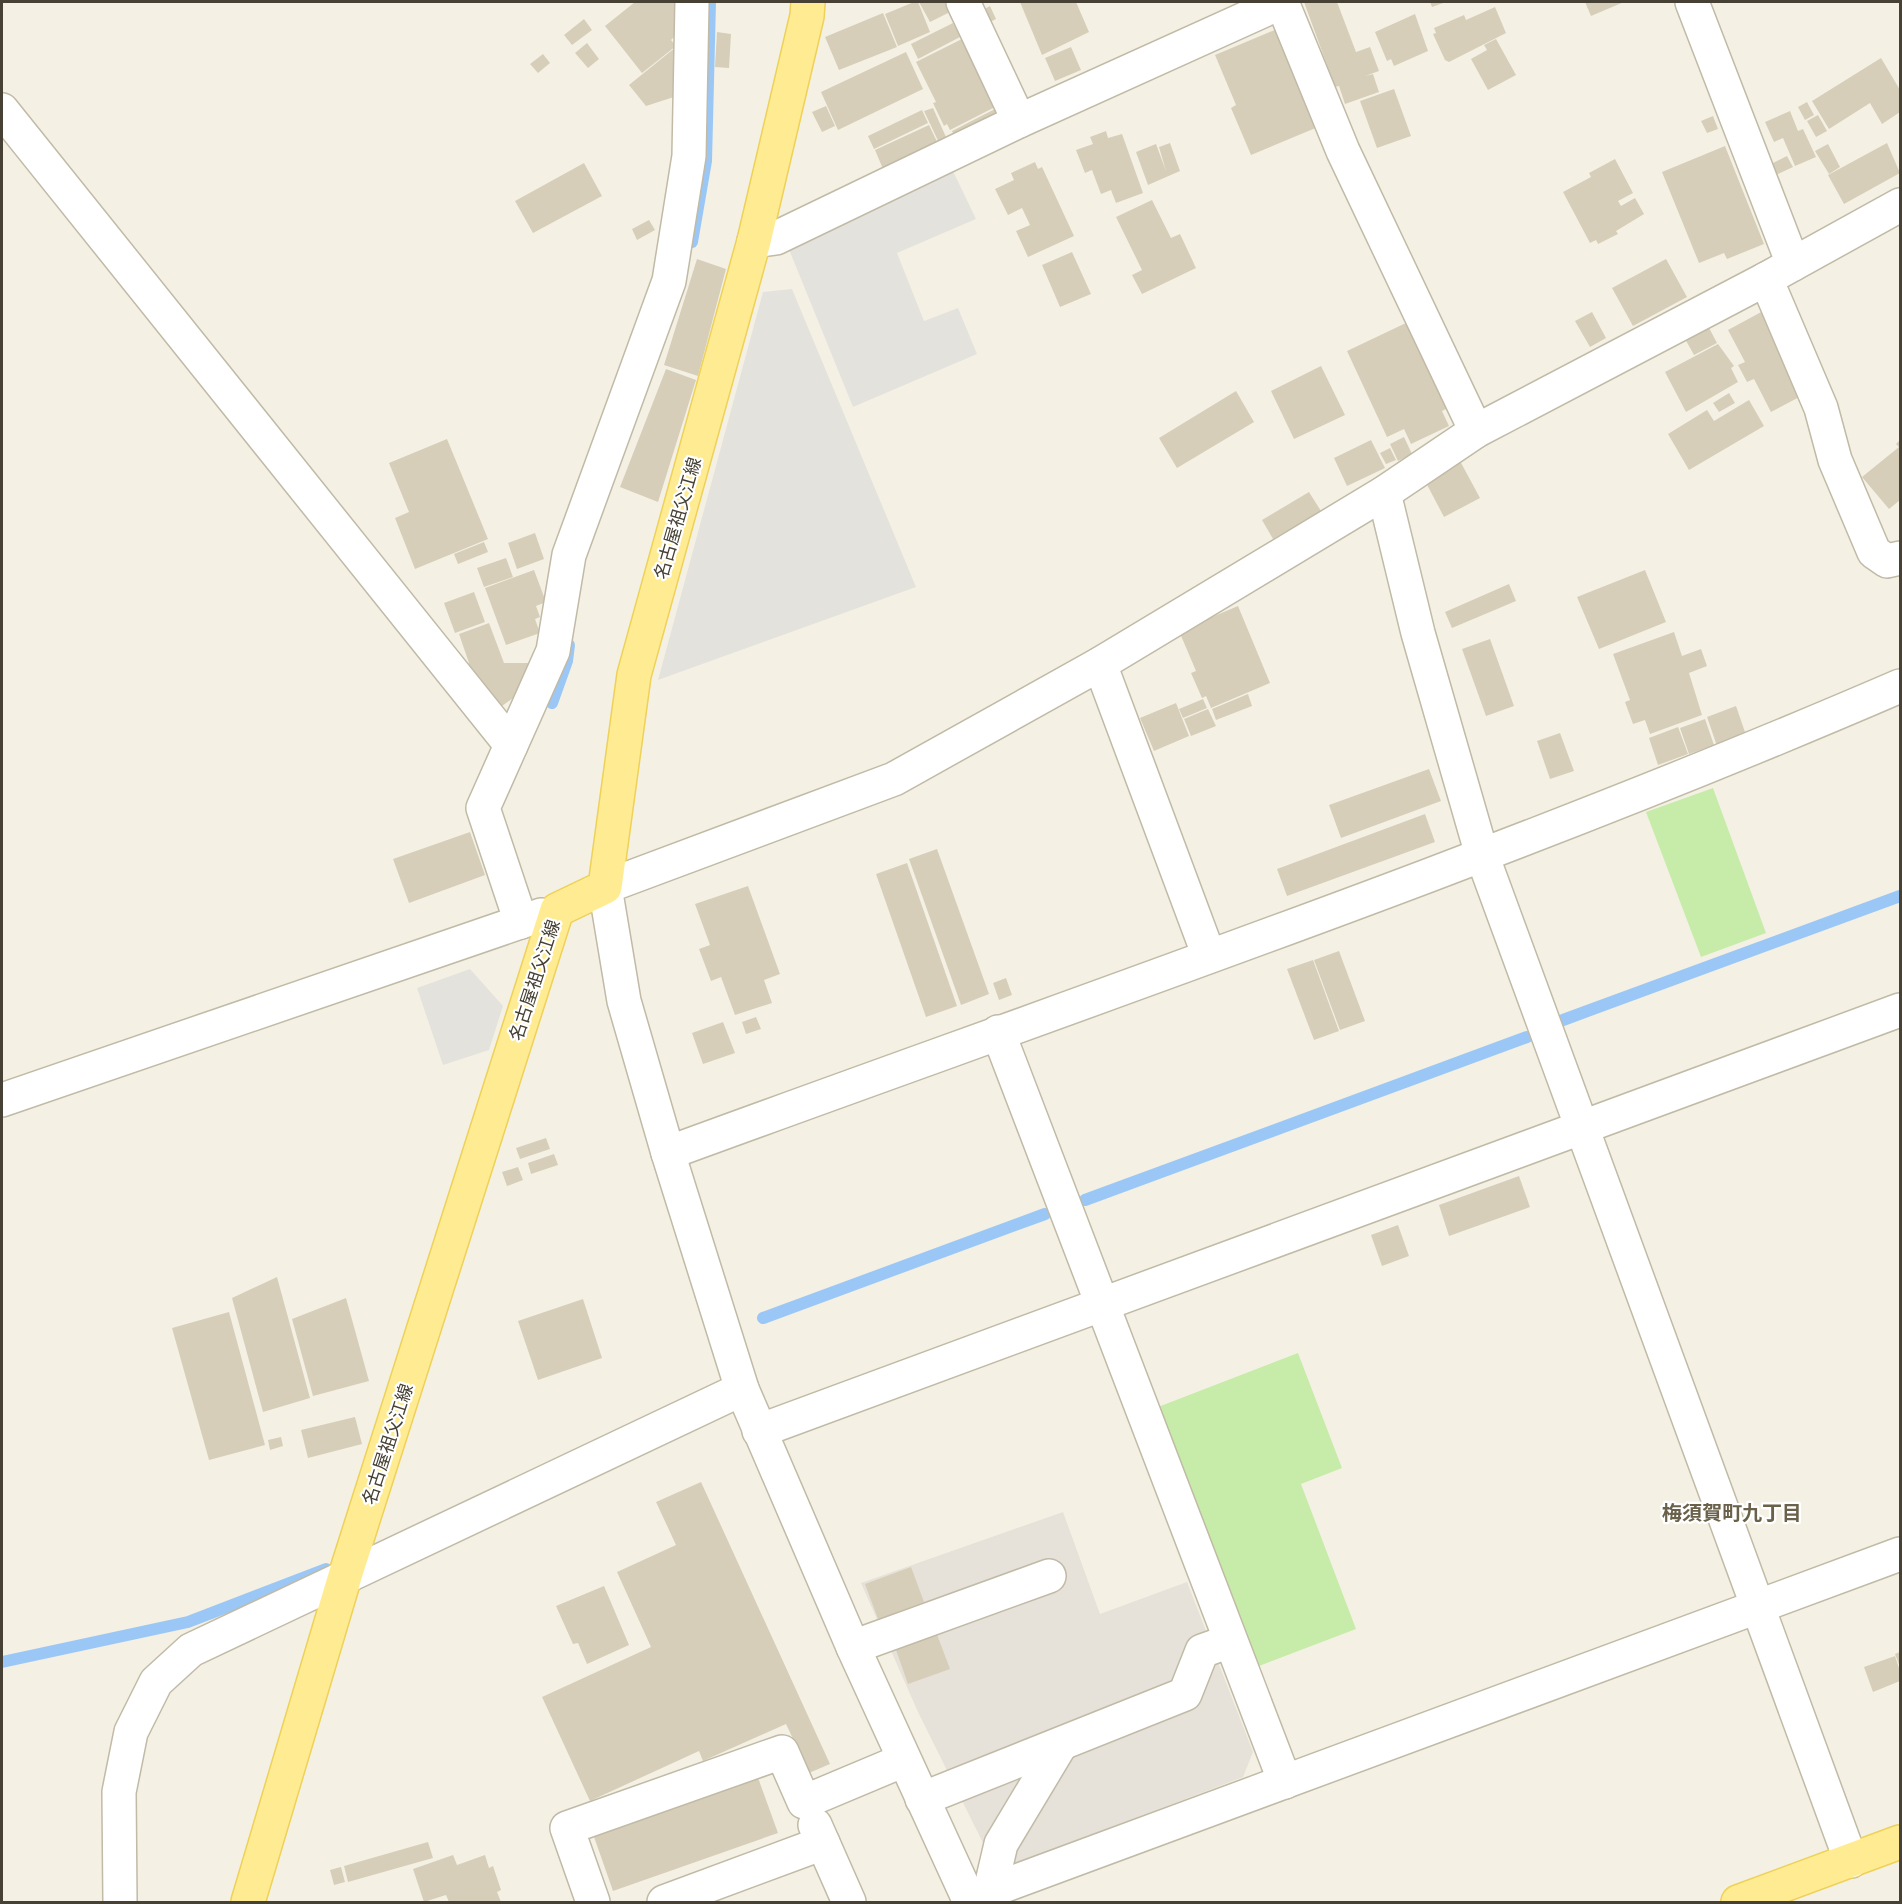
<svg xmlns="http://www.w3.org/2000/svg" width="1902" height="1904" font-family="'Noto Sans','Noto Sans JP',sans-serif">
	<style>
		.industrial { fill: #e6e1d9 }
		.green { fill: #c7eca9 }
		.parking { fill: #e4e2dd }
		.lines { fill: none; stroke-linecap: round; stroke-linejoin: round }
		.stream { stroke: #9bc7f6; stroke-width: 12 }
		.building { fill: #d6ceb9 }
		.minor-casing { stroke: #c0baa6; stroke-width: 36 }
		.major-casing { stroke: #eed158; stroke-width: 36 }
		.minor { stroke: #fff; stroke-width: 33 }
		.major { stroke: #ffec92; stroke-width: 33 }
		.labels { text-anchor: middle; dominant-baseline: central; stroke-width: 4.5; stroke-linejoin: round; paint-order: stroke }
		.street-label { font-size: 18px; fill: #464134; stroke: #fff }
		.neighbourhood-label { font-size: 20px; font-weight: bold; fill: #6a614a; stroke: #fff }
	</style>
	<rect width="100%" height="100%" fill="#f4f1e4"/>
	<path class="industrial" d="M1063,1512L1100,1614L1187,1582L1253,1752L1243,1777L1012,1865L988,1853L918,1712L861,1583Z"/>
	<g class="green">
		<path d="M1713,788L1766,933L1701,957L1646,812Z"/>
		<path d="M1298,1353L1342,1468L1301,1484L1356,1629L1259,1666L1158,1407Z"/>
	</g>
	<g class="parking">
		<path d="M951,167L976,219L897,253L924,321L958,308L977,354L853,407L788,247Z"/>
		<path d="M792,289L916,587L658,680L763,292Z"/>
		<path d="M470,969L503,1006L489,1050L443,1065L417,988Z"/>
	</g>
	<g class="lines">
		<g class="stream">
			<path d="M692,242L706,161L710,2"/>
			<path d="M552,703L567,661L569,645"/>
			<path d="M1563,1020L1900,896"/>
			<path d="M1085,1200L1527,1037"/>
			<path d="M763,1318L1045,1214"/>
			<path d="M2,1662L188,1622L326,1569"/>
		</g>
	</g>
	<g class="building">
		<path d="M635,2H675L679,7L675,10L679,16L674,20L678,25L674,28L678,33L671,40L676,46L642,73L605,26Z"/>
		<path d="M914,2H918L930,32L898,46L885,14Z"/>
		<path d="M919,2H947L952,11L930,22Z"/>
		<path d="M1020,2H1076L1089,32L1042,55Z"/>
		<path d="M1304,2H1337L1356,52L1370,47L1379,71L1365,76L1373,74L1379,92L1345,104L1339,86L1335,87Z"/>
		<path d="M1430,2H1446L1432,7Z"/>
		<path d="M1585,2H1624L1591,16Z"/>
		<path d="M990,6L996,19L986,24L981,11Z"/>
		<path d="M1495,7L1506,33L1449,62L1445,60L1433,34L1436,33L1434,28L1464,15L1466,20Z"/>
		<path d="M883,13L897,47L839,70L825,37Z"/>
		<path d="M1415,14L1428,51L1394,66L1391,59L1387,61L1375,32Z"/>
		<path d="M584,19L592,30L572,45L564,35Z"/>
		<path d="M953,23L960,37L918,59L911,44Z"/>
		<path d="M1277,29L1318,127L1251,155L1231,108L1236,105L1215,55Z"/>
		<path d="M717,32L731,34L729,68L715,67Z"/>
		<path d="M962,39L997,106L950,130L947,124L944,126L933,103L936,102L916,62Z"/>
		<path d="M1496,39L1516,75L1488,90L1471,59L1487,50L1484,45Z"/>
		<path d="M587,43L599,59L588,68L575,53Z"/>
		<path d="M676,47L677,96L646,106L629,85Z"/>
		<path d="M1071,47L1081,70L1055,81L1045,58Z"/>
		<path d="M906,52L923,89L838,130L821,92Z"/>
		<path d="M543,54L550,63L538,73L530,64Z"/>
		<path d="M1881,58L1900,90V112L1882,124L1870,103L1829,129L1812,101Z"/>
		<path d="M1394,89L1411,136L1377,148L1360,101Z"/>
		<path d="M1807,102L1814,115L1805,120L1798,107Z"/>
		<path d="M826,106L835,126L822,132L812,112Z"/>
		<path d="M933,108L950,146L942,149L924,111Z"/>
		<path d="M995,109L998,116L955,138L952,131Z"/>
		<path d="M922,110L928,123L874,149L868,136Z"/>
		<path d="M1790,111L1798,131L1803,129L1816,157L1795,166L1783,138L1774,142L1765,122Z"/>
		<path d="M1818,115L1827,131L1816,137L1807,121Z"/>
		<path d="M1713,116L1718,129L1707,133L1701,121Z"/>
		<path d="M929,125L941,150L886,176L875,150Z"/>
		<path d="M1106,131L1108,138L1122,134L1143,193L1116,203L1111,190L1101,194L1092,170L1085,173L1076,150L1093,144L1090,137Z"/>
		<path d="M1170,143L1180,171L1148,185L1136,152L1156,144L1166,171L1159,147Z"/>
		<path d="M1887,143L1900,173L1844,204L1828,175Z"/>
		<path d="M1828,144L1840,167L1829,174L1815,151Z"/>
		<path d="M1725,146L1764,244L1727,259L1724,253L1699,263L1662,172Z"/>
		<path d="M1787,156L1793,167L1776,175L1771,164Z"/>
		<path d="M1615,159L1633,193L1618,201L1621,206L1635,198L1644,214L1616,231L1618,234L1598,244L1596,240L1590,243L1563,192L1591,177L1589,173Z"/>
		<path d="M1035,162L1038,169L1042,167L1074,236L1028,257L1016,231L1030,225L1022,208L1008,215L995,189L1014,180L1011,173Z"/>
		<path d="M584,163L602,196L533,233L515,201Z"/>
		<path d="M1152,200L1171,238L1180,234L1196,268L1142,294L1132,275L1142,270L1116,217Z"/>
		<path d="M649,220L655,230L637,240L632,229Z"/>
		<path d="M1072,252L1091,294L1060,307L1042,265Z"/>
		<path d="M697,259L726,269L698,376L664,365Z"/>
		<path d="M1666,259L1687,297L1633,326L1612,288Z"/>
		<path d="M1763,311L1807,393L1771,412L1754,379L1747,382L1738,365L1745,362L1728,330Z"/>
		<path d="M1592,312L1606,338L1590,347L1575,321Z"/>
		<path d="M1408,322L1448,408L1442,411L1449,426L1411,444L1404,429L1387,437L1347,351Z"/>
		<path d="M1707,324L1717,343L1694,355L1684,337Z"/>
		<path d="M1718,344L1734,366L1731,368L1738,382L1686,412L1665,372Z"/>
		<path d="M1321,366L1345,415L1294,439L1271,391Z"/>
		<path d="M666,369L696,380L658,502L620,487Z"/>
		<path d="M1236,391L1254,422L1177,468L1159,438Z"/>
		<path d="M1729,393L1735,403L1719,412L1713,403Z"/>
		<path d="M1749,400L1764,426L1689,470L1668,434L1707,410L1714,421Z"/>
		<path d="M1404,437L1412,454L1398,461L1390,444Z"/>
		<path d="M447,439L488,539L415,569L395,518L409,512L389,463Z"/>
		<path d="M1371,440L1385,468L1347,486L1334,458Z"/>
		<path d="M1900,440V500L1889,509L1862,477L1899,447L1896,444Z"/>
		<path d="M1390,448L1396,460L1386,464L1380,453Z"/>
		<path d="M1460,461L1480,498L1444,517L1424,479Z"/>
		<path d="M1309,492L1321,511L1273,539L1262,520Z"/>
		<path d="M535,533L544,559L517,569L508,543Z"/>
		<path d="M484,542L488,552L458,564L454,554Z"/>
		<path d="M506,558L513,577L484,587L477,568Z"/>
		<path d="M534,570L546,602L536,606L540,617L535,619L540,633L506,645L485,588Z"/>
		<path d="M1645,570L1666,622L1599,649L1577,597Z"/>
		<path d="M1509,584L1516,601L1452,628L1445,612Z"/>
		<path d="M474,592L485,622L455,633L444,603Z"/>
		<path d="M1238,606L1270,683L1211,708L1206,696L1202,698L1191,673L1196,671L1179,631Z"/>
		<path d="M489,623L504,663H532L520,693L495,711L464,669L469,663L459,634Z"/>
		<path d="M1674,632L1682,656L1701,649L1707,666L1689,673L1702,715L1650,734L1645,720L1633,724L1625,702L1630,700L1613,654Z"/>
		<path d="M1490,639L1514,706L1486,716L1462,649Z"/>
		<path d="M1248,694L1252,706L1216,720L1212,709Z"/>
		<path d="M1203,699L1207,708L1183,718L1179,709Z"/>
		<path d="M1176,703L1189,736L1154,751L1140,718Z"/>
		<path d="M1736,706L1746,735L1717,746L1707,717Z"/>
		<path d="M1208,709L1216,726L1191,736L1184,719Z"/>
		<path d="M1705,719L1714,745L1689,754L1680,728Z"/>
		<path d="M1678,727L1688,754L1658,765L1649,738Z"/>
		<path d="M1560,733L1574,771L1550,779L1537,741Z"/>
		<path d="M1429,769L1441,801L1341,838L1329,805Z"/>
		<path d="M1425,814L1435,842L1287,896L1277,869Z"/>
		<path d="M470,832L485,875L409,903L393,859Z"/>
		<path d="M937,849L989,994L961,1005L909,859Z"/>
		<path d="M907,863L957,1006L926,1017L876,874Z"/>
		<path d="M748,886L780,974L764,980L772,1003L735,1015L721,977L711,981L699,949L710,945L695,904Z"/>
		<path d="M1339,951L1365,1021L1340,1030L1314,960Z"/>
		<path d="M1313,960L1339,1031L1314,1040L1287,969Z"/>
		<path d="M1006,978L1012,995L999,1000L993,983Z"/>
		<path d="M756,1017L761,1029L746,1034L742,1022Z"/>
		<path d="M723,1022L735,1053L703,1064L692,1033Z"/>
		<path d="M546,1138L550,1149L520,1159L516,1148Z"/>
		<path d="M554,1154L558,1165L531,1174L528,1163Z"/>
		<path d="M518,1167L523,1180L507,1186L502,1172Z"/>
		<path d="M1519,1176L1530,1207L1449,1236L1439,1205Z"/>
		<path d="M1398,1225L1409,1256L1382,1266L1371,1235Z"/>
		<path d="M277,1277L310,1398L263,1412L232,1298Z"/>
		<path d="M346,1298L369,1381L313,1396L292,1319Z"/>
		<path d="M583,1299L602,1358L538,1380L518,1321Z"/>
		<path d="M229,1312L265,1445L209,1460L172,1328Z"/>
		<path d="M355,1417L362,1444L308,1458L301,1430Z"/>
		<path d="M281,1437L283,1446L270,1450L268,1440Z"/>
		<path d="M701,1482L830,1764L809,1773L786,1724L703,1761L699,1751L590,1801L542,1697L651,1647L617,1572L676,1545L656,1502Z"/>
		<path d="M911,1567L924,1602L878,1619L865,1584Z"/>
		<path d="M604,1586L629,1645L587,1664L578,1643L573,1644L556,1606Z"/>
		<path d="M936,1632L950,1669L908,1684L895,1647Z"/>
		<path d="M1900,1652V1667L1895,1654Z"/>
		<path d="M1895,1656L1900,1671V1681L1873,1692L1864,1667Z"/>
		<path d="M757,1775L778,1833L613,1891L593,1834Z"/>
		<path d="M428,1842L433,1858L348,1882L344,1866Z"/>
		<path d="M453,1855L457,1865L485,1855L489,1868L493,1866L501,1890L497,1892L501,1902H449L446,1895L424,1902L413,1869Z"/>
		<path d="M341,1867L345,1882L334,1885L330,1870Z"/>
	</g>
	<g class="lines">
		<defs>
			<g id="minor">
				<path d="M963,2L1019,121"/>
				<path d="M1282,2L1343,151L1476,431"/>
				<path d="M1692,2L1793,264"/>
				<path d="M2,110L511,745"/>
				<path d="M754,241L776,238L1019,121L1282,2"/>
				<path d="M1766,279L1821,408L1835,460L1874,552L1887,561L1900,558"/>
				<path d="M1384,493L1418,633L1482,855L1851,1861"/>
				<path d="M1100,664L1209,956"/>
				<path d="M521,922L483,808L553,651L569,555L669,281L689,156L692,2"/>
				<path d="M998,1032L1285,1782"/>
				<path d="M2,1100L541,915"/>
				<path d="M668,1153C1080,1002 1497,860 1900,686"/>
				<path d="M759,1431L1900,1010"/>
				<path d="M853,1647L1049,1576"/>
				<path d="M922,1799L1185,1694L1202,1651L1230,1641"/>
				<path d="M815,1825L849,1902"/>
				<path d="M990,1891L1001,1844L1061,1744"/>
				<path d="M968,1899L1900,1554"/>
				<path d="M120,1902L119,1792L131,1732L156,1682L191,1650L742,1389"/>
				<path d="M593,1902L567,1828L782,1752L804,1802L904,1760"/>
				<path d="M664,1902L823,1843"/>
				<path d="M970,1902L853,1647L742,1389L668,1153L624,1001L605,887L894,779L1100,664L1384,493L1476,431L1766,279L1900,205"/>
			</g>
			<g id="major">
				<path d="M248,1902L345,1576L557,910L605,887L634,675L754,241L807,16L808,2"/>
				<path d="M1738,1902L1900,1842"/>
			</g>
		</defs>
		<use href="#minor" class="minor-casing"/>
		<use href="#major" class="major-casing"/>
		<use href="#minor" class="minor"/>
		<use href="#major" class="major"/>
	</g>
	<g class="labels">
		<g class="street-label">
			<text transform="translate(677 518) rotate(-74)">名古屋祖父江線</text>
			<text transform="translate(534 980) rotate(-72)">名古屋祖父江線</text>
			<text transform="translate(387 1444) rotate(-72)">名古屋祖父江線</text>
		</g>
		<g class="neighbourhood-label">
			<text x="1732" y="1512">梅須賀町九丁目</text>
		</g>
	</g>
	<rect width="1902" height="1904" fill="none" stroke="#464134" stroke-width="6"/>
</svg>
